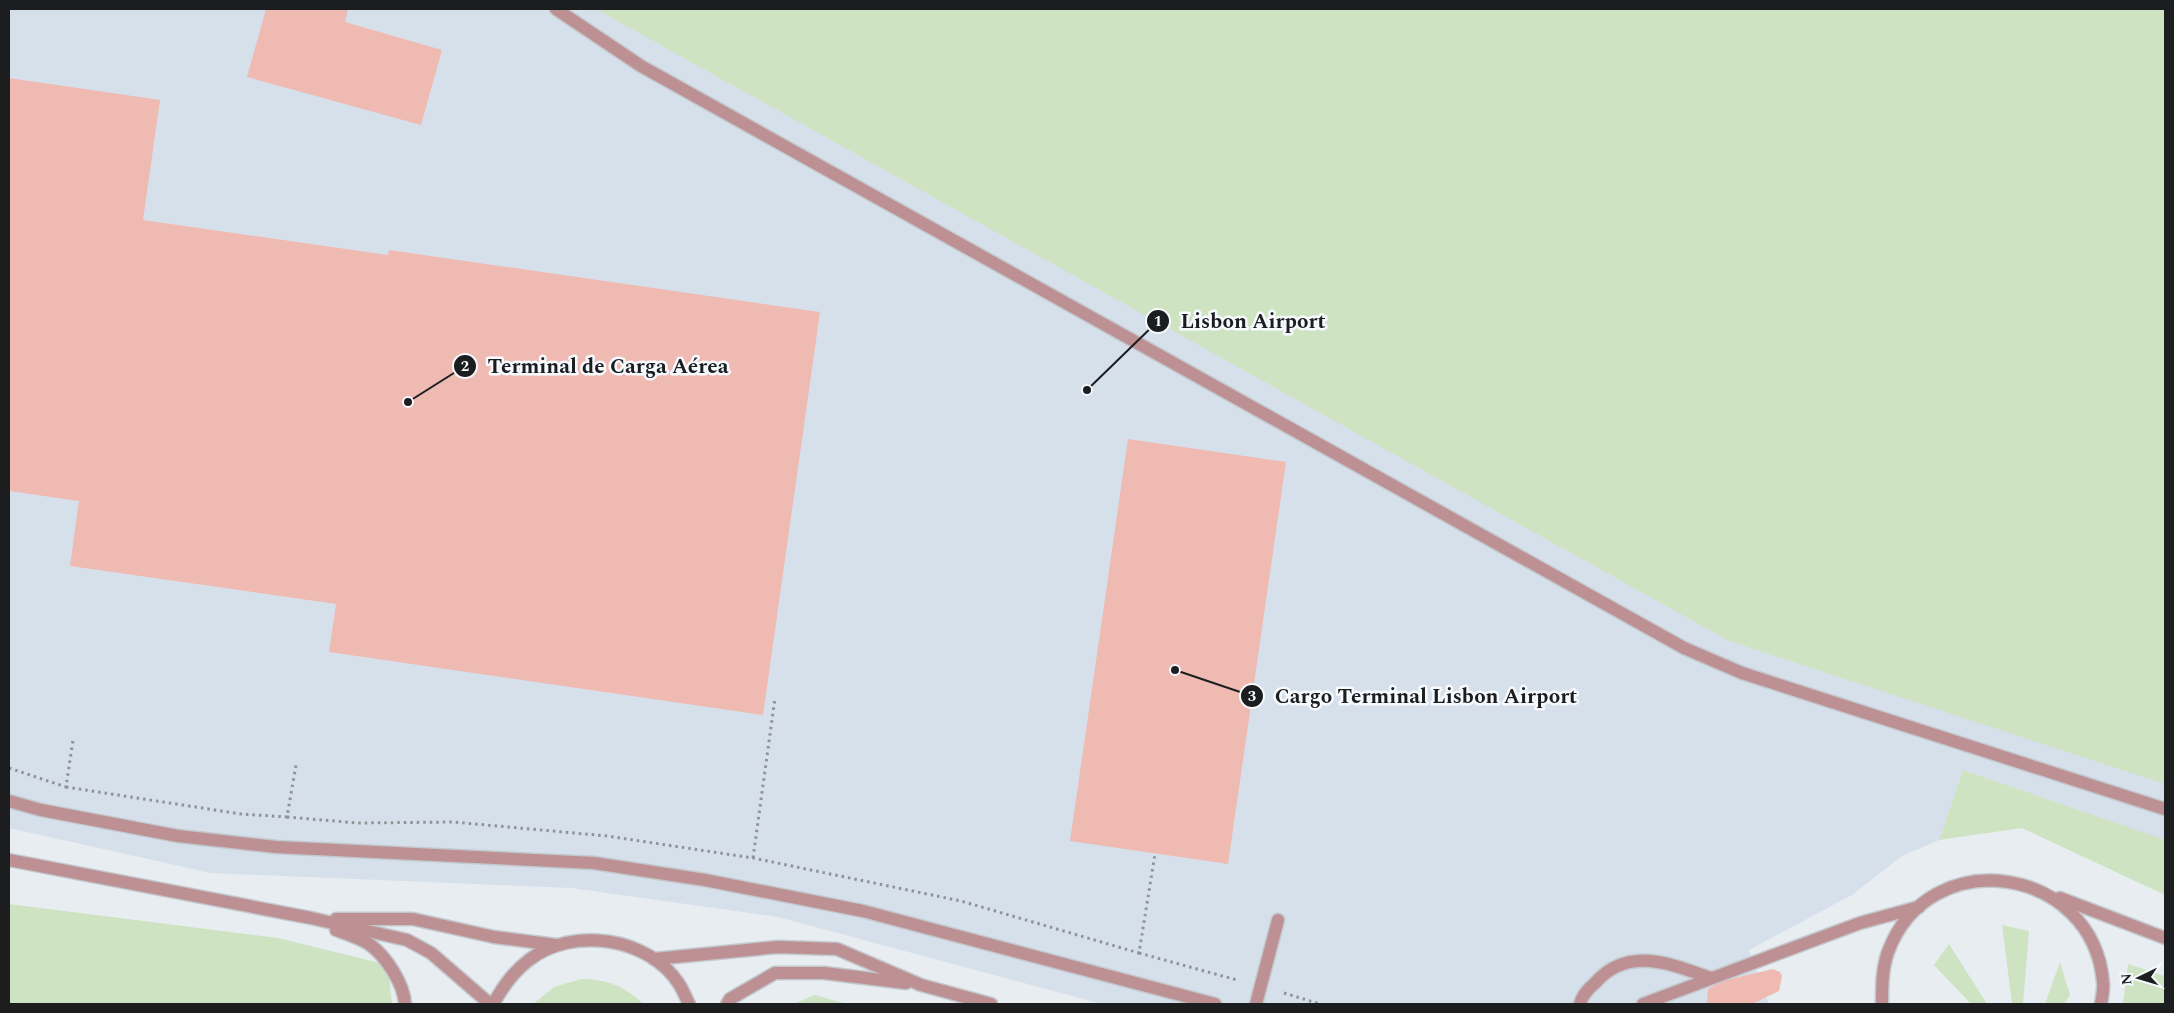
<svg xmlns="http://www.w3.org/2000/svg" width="2174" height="1013" font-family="Spectral,serif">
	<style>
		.built { fill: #d6e0eb }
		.green { fill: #cee3c2 }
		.building { fill: #efbab2 }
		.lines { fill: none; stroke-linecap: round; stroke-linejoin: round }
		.minor-casing { stroke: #c3c8cc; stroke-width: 15 }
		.path { stroke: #8f9396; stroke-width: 3; stroke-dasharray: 2.5 4; stroke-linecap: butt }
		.minor { stroke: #bd9093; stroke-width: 12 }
		.leader { fill: none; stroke: #1c1d1f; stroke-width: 2 }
		.callout-dot { fill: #1c1d1f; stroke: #f6fafe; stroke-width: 2 }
		.mark-label { font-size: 15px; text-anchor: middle; font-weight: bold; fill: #fff }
		.callout-label { font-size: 21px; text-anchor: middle; font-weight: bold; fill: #1c1d1f; stroke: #f6fafe; stroke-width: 5; stroke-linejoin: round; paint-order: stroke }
	</style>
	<rect width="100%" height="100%" fill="#e8edf2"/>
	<path class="built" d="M9,9H2165V841L1963,770L1939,840L1902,856L1852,895L1749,950L1769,1004H1102L778,917L571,888L211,873L9,828Z"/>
	<g class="green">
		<path d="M596,9H2165V784L1729,641Z"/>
		<path d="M1963,770L2165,840V895L2022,828L1939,840Z"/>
		<path d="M9,904L278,938L388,965L392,1004H9Z"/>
		<path d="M2002,925L2029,931L2023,1004H2012Z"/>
		<path d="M1949,944L1987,1004H1971L1934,965Z"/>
		<path d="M2060,962L2070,995L2064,1004H2045Z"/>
		<path d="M2128,964L2165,976V1004H2123Z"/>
		<path d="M581,979C606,979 625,986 643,1004H533L554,987Z"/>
		<path d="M815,995L847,1004H793Z"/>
	</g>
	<g class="building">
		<path d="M266,9H348L345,22L442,50L421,125L247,77Z"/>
		<path d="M9,78L160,100L143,220L388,255L389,250L820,312L763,715L329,652L336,604L70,566L79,501L9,491Z"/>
		<path d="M1128,439L1286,462L1228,864L1070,841Z"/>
		<path d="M1773,969L1780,972L1782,976L1779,991L1752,1004H1707L1708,989L1722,981Z"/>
	</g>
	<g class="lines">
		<defs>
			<g id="minor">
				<path d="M556,9L641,66L1684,648L1742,673L2165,809"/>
				<path d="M9,801L41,810L178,836L276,847L594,863L705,880L863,911L1215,1004"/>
				<path d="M9,860L311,918L407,940L431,953L490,1004"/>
				<path d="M2060,898L2165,938"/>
				<path d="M336,919H413L494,937L556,945"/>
				<path d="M336,930C347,934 360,938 369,944C386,956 404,984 405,1004"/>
				<path d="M654,959L778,947L837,949L921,985L991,1004"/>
				<path d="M493,1004C503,987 513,972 529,960C572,926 649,937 679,984C683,990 686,998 689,1004"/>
				<path d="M727,1004L730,999L775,973H824L906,983"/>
				<path d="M1256,1004L1278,920"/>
				<path d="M1580,1004C1582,995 1588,989 1595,983C1628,945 1671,964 1711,978"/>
				<path d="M1643,1004L1860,923L1919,907"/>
				<path d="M1882,1004C1882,986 1882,969 1888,952C1929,841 2093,866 2103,982C2104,989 2102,997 2101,1004"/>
			</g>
		</defs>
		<use href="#minor" class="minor-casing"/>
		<g class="path">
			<path d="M9,768L66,787L73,740"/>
			<path d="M66,787L241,814L287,817L296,765"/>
			<path d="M287,817L358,823L453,822L607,836L753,858L961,901L1139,953L1155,854"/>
			<path d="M753,858L775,698"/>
			<path d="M1139,953L1237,980"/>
			<path d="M1284,993L1320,1004"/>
		</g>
		<use href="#minor" class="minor"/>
	</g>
	<path class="leader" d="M1087 390L1158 321M408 402L465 366M1175 670L1252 696"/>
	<g class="callout-dot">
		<circle cx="1087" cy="390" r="5"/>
		<circle cx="408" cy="402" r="5"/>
		<circle cx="1175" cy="670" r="5"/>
		<circle cx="1158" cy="321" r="12"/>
		<circle cx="465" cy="366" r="12"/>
		<circle cx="1252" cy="696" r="12"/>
	</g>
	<g class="mark-label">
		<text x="1158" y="326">1</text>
		<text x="465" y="371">2</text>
		<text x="1252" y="701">3</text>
	</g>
	<g class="callout-label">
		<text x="1253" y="328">Lisbon Airport</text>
		<text x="608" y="373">Terminal de Carga Aérea</text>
		<text x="1426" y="703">Cargo Terminal Lisbon Airport</text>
	</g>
	<rect width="2174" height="1013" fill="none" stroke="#1c1d1f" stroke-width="20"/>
	<g transform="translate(2139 978) rotate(265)" stroke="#f6fafe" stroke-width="4" paint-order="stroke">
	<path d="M0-4L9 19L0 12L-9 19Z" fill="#1c1d1f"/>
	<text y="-8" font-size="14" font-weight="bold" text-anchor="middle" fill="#1c1d1f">N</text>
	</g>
</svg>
